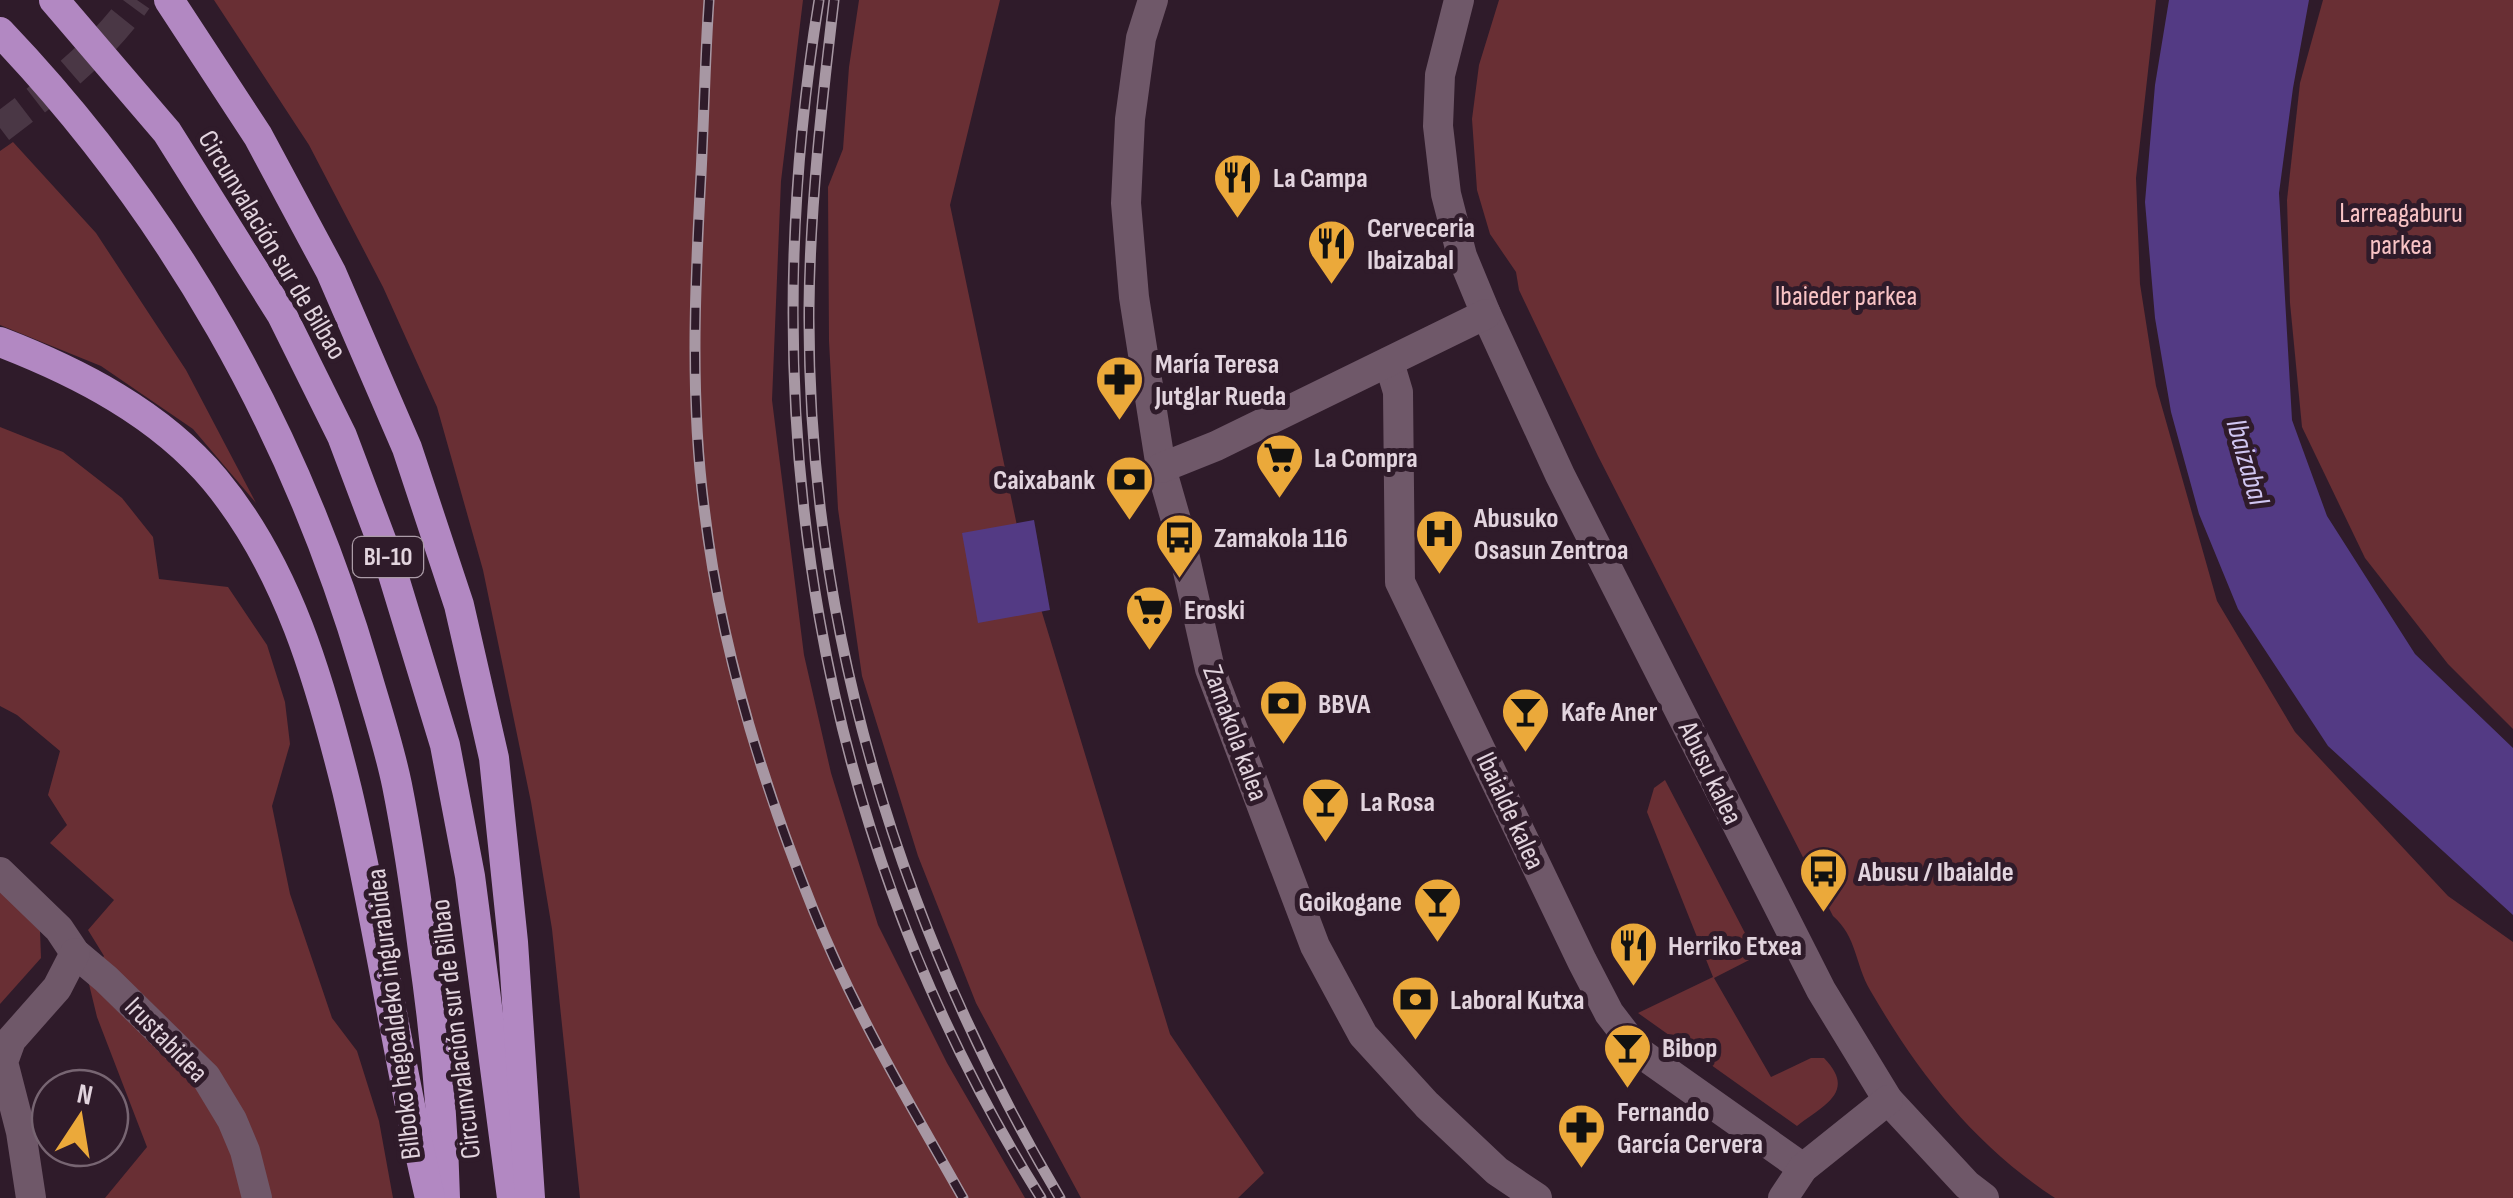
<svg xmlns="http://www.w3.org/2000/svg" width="2513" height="1198" font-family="'Sofia Sans Condensed',sans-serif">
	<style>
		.green { fill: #692f34 }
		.water { fill: #533a84 }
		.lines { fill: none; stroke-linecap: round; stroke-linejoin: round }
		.highway-tunnel { stroke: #4a3745; stroke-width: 30; stroke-dasharray: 30 15; stroke-linecap: butt }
		.minor { stroke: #6f5869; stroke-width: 30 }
		.highway { stroke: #b288c2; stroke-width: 30 }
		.rail-casing { stroke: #a797a3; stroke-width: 11 }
		.rail { stroke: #2f1b2a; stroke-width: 8; stroke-dasharray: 22; stroke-linecap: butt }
		.labels { text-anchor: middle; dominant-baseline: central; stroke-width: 10; stroke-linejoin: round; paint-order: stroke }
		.shield { fill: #2f1b2a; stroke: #ac9ca8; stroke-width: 2.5 }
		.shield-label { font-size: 25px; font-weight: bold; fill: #e2d4de }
		.poi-label { font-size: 28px; font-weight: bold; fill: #e2d4de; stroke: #2f1b2a; text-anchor: start }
		.park-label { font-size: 28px; fill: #f8c3c5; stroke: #2f1b2a }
		.street-label { font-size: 28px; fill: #e2d4de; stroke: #2f1b2a }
		.water-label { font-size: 30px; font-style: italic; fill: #d0c6f1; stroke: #2f1b2a }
	</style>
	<rect width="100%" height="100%" fill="#2f1b2a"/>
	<g class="green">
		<path d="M214,0H803L781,181L772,400L804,655L831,773L878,925L947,1063L1025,1198H580L552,929L531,802L483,570L437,407L383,287L309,145Z"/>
		<path d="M859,0H1000L950,205L1020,540L1170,1034L1264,1173L1238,1198H1081L976,1003L918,856L862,676L838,509L829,341L828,187L843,149L849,67Z"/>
		<path d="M1499,0H2156L2136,178L2140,284L2156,386L2217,601L2295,732L2448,896L2513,942V1198H2055C1974,1145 1918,1073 1870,990C1855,964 1857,937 1833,916L1598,456L1519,290L1516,272L1490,234L1477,190L1472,119L1479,65Z"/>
		<path d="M2323,0H2513V729L2448,664L2365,558L2302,427L2290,303L2287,200L2300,83Z"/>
		<path d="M13,142L96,233L186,370L256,503L193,429L101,366L0,325V151Z"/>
		<path d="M0,427L63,452L122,498L153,537L159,579L228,587L267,645L285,702L290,744L272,806L290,894L332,1018L357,1051L379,1121L393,1198H105L147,1147L97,1017L88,980L104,956L88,930L114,900L50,843L67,825L48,795L60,751L17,715L0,706Z"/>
		<path d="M1665,780L1757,956L1714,978L1771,1077L1811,1058H1824C1857,1092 1824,1105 1797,1126L1638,1013L1713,977L1647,812L1654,788Z"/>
		<path d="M0,891L40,931L41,958L0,1004Z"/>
	</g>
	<g class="water">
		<path d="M2169,0H2309L2293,88L2279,193L2292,420L2327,516L2415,654L2513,748V915L2328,746L2238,609L2199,514L2171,412L2155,318L2145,202L2155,85Z"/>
		<path d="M1034,520L1050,610L978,623L962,533Z"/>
	</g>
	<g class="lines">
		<path class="highway-tunnel" d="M0,128C50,90 101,52 137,0"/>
		<g class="minor">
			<path d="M1153,0L1141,38L1130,119L1126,203L1134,297L1161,468L1178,527L1210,669L1315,946L1363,1035L1427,1105L1497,1171L1537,1198"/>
			<path d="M1459,0L1440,75L1438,126L1446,194L1462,256L1486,314L1560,475L1821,990L1888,1100L1967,1185L1984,1198"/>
			<path d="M1389,362L1398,392L1400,582L1582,961L1609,1013L1639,1052L1803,1168"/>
			<path d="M1161,468L1216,446L1486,314"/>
			<path d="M0,872L59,929L75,953L106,979L206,1077L232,1120L245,1151L257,1198"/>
			<path d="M31,1198L21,1132L3,1062L11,1040L57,988L75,953"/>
			<path d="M1783,1198L1803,1168L1888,1100"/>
		</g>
		<g class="highway">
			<path d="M54,0L167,132L282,315L342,436L388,558L445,745L470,876L512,1198"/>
			<path d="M169,0L258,136L331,272L407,448L459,605L494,758L513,942L530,1198"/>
			<path d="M0,32C172,212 295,430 365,669C376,707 389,746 397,785C408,840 416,895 423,950C435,1033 443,1114 445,1198"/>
			<path d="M0,342C78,372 160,414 215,480C288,568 320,681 347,790C379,925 398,1063 430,1198"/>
		</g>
		<defs>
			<g id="rail">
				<path d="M709,0C705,58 704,116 701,174C695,285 690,397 704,507C720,645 761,780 813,909C853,1009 910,1104 963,1198"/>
				<path d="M819,0C751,417 815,837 1041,1198"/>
				<path d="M834,0C822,102 810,205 809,308C807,624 899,928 1060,1198"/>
			</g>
		</defs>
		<use href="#rail" class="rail-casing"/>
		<use href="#rail" class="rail"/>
	</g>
	<defs>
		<symbol id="restaurant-pin" viewBox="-11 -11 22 30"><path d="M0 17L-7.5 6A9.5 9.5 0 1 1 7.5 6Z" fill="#eba93a" stroke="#2f1b2a"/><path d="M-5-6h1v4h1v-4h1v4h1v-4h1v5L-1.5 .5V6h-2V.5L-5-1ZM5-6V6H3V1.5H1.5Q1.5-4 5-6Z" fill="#111"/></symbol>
		<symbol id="pharmacy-pin" viewBox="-11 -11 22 30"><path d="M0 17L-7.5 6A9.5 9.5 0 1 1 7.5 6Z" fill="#eba93a" stroke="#2f1b2a"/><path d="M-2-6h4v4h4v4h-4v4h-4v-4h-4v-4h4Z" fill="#111"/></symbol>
		<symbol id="supermarket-pin" viewBox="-11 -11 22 30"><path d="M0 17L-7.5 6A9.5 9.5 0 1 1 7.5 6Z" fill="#eba93a" stroke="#2f1b2a"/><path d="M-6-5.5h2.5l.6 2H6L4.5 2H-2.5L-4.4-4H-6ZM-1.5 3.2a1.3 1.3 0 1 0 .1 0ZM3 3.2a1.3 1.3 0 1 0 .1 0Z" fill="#111"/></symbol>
		<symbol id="bank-pin" viewBox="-11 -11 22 30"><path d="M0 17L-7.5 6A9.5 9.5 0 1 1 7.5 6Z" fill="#eba93a" stroke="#2f1b2a"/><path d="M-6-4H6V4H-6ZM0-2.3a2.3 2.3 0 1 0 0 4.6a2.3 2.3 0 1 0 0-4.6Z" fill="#111"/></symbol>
		<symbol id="hospital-pin" viewBox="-11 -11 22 30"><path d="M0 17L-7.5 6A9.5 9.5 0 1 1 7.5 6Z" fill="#eba93a" stroke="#2f1b2a"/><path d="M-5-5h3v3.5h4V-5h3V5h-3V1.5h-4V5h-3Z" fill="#111"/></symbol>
		<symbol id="bus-pin" viewBox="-11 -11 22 30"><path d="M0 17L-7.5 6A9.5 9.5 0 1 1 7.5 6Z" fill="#eba93a" stroke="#2f1b2a"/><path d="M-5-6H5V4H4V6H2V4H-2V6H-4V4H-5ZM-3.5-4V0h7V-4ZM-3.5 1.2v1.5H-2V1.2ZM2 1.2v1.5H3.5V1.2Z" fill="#111"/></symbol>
		<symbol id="bar-pin" viewBox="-11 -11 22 30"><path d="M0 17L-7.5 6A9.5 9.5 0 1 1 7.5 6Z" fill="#eba93a" stroke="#2f1b2a"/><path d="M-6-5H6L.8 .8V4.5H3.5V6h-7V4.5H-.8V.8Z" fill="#111"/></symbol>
	</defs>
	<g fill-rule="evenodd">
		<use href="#restaurant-pin" x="1210" y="150" width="55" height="75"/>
		<use href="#restaurant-pin" x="1304" y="216" width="55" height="75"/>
		<use href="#pharmacy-pin" x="1092" y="352" width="55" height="75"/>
		<use href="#supermarket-pin" x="1252" y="430" width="55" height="75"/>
		<use href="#bank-pin" x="1102" y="452" width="55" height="75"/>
		<use href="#hospital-pin" x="1412" y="506" width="55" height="75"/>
		<use href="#bus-pin" x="1152" y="510" width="55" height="75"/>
		<use href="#supermarket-pin" x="1122" y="582" width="55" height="75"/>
		<use href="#bank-pin" x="1256" y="676" width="55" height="75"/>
		<use href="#bar-pin" x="1498" y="684" width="55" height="75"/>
		<use href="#bar-pin" x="1298" y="774" width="55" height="75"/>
		<use href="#bus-pin" x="1796" y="844" width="55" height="75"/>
		<use href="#bar-pin" x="1410" y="874" width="55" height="75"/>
		<use href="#restaurant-pin" x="1606" y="918" width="55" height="75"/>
		<use href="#bank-pin" x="1388" y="972" width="55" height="75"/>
		<use href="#bar-pin" x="1600" y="1020" width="55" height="75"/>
		<use href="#pharmacy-pin" x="1554" y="1100" width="55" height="75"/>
	</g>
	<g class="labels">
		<rect class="shield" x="353" y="537" width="70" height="40" rx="8"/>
		<g class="shield-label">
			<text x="388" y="557">BI-10</text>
		</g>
		<g class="poi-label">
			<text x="1273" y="178">La Campa</text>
			<text x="1367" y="228">Cerveceria<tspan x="1367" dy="32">Ibaizabal</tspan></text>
			<text x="1155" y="364">María Teresa<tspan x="1155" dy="32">Jutglar Rueda</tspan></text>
			<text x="1314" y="458">La Compra</text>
			<text x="1095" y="480" text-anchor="end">Caixabank</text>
			<text x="1474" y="518">Abusuko<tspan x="1474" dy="32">Osasun Zentroa</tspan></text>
			<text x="1214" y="538">Zamakola 116</text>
			<text x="1184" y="610">Eroski</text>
			<text x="1318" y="704">BBVA</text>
			<text x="1561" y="712">Kafe Aner</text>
			<text x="1360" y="802">La Rosa</text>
			<text x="1858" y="872">Abusu / Ibaialde</text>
			<text x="1402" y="902" text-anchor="end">Goikogane</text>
			<text x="1668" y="946">Herriko Etxea</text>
			<text x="1450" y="1000">Laboral Kutxa</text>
			<text x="1662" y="1048">Bibop</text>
			<text x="1617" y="1112">Fernando<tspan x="1617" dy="32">García Cervera</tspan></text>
		</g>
		<g class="park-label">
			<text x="2401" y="213">Larreagaburu<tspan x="2401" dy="32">parkea</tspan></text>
			<text x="1846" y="296">Ibaieder parkea</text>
		</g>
		<g class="street-label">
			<text transform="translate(272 245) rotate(59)">Circunvalación sur de Bilbao</text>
			<text transform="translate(1235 733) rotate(70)">Zamakola kalea</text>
			<text transform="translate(1710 773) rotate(64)">Abusu kalea</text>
			<text transform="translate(1510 811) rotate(65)">Ibaialde kalea</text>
			<text transform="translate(394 1014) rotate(-97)">Bilboko hegoaldeko ingurabidea</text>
			<text transform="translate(456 1029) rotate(-97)">Circunvalación sur de Bilbao</text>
			<text transform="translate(166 1040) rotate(46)">Irustabidea</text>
		</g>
		<g class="water-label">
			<text transform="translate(2247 462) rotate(74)">Ibaizabal</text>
		</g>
	</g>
	<g transform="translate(80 1118) rotate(12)"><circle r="48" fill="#2f1b2a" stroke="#776572" stroke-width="2.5"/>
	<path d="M0-8L18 38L0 25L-18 38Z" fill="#eba93a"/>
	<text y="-15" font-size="28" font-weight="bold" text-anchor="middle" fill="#e2d4de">N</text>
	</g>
</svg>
